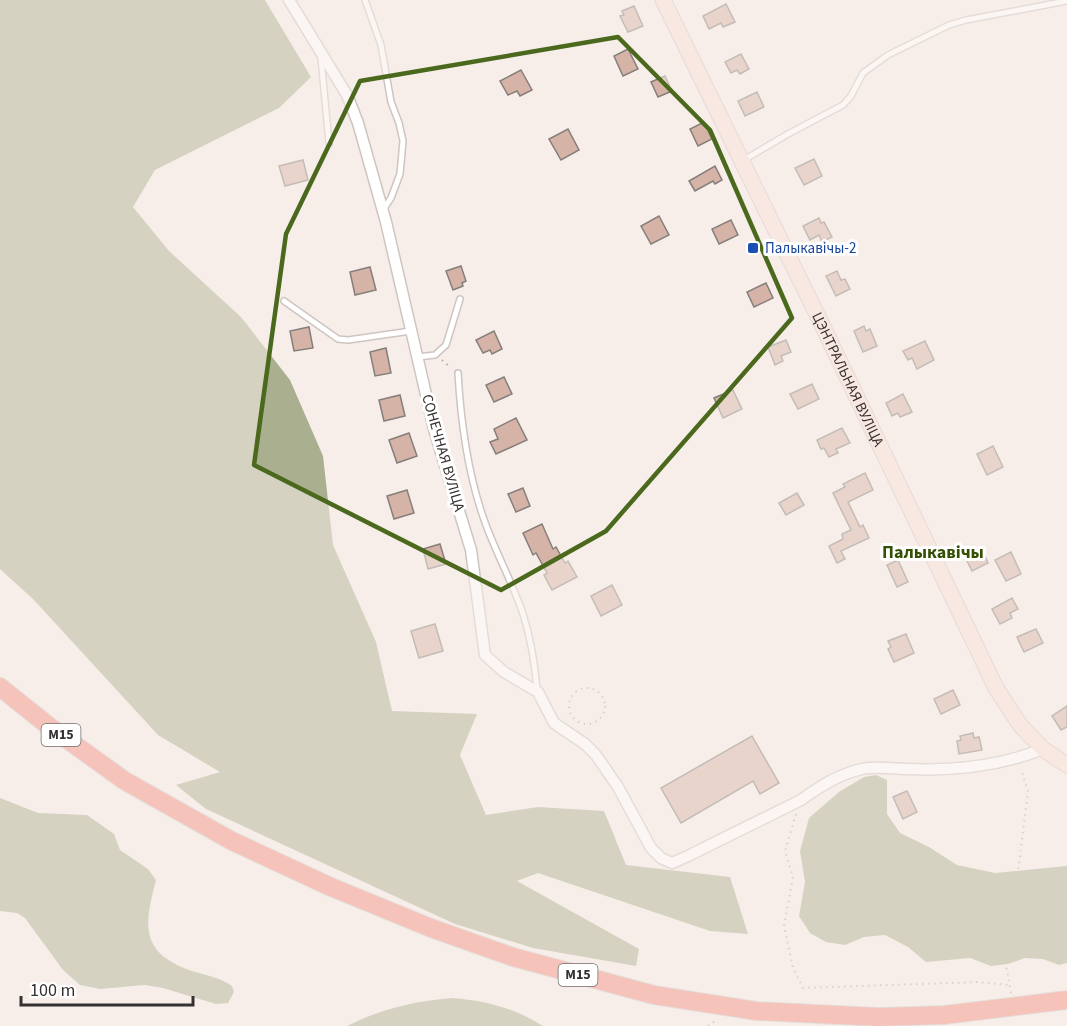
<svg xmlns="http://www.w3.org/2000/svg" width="1067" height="1026" font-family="'Source Sans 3',sans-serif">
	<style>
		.forest { fill: #aaaf90 }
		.building { fill: #d5b3a7; stroke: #867e7b; stroke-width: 1.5 }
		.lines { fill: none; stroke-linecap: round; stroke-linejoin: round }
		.lane-casing { stroke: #cec5c2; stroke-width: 8 }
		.street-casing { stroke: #cec5c2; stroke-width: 13 }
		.secondary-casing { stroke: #cec5c2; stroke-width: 17 }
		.highway-casing { stroke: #cececd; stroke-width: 20 }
		.path { stroke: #b3aca9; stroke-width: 2; stroke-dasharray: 1.5 4.5; stroke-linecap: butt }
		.lane { stroke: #fff; stroke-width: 5 }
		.street { stroke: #fff; stroke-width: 10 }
		.secondary { stroke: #fbddd9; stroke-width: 15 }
		.highway { stroke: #f18f80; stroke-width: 18 }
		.marked { fill: none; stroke: #4b691d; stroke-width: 4.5; stroke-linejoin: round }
		.transit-dot { fill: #1a4fb4; stroke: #fff; stroke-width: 2 }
		.labels { text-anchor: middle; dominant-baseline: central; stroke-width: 6; stroke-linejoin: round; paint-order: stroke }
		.shield { fill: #fff; stroke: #716f6e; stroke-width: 1.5 }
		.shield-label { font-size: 14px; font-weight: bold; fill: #343130 }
		.transit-label { font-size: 15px; fill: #164399; stroke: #fff; text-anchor: start }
		.street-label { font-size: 15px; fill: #343130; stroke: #fff }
		.quarter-label { font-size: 18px; font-weight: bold; fill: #354f04; stroke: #fff }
	</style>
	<rect width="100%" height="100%" fill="#f7eeea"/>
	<g class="forest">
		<path d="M0,0H265L311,77L279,108L155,170L133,207L169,251L241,317L290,380L323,456L333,545L376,642L392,711L477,714L460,755L486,815L538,807L604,811L626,865L730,877L748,934L710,931L538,873L517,881L639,949L636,966L533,948L455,924L206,809L176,785L220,772L158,735L33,599L0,569Z"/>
		<path d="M876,775L887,780V814L900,833L929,847L957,865L995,873L1067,866V963L1059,965L1043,959L1025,958L1008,964L991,966L970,958L926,962L908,947L885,935L864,937L845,945L826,942L810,933L799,916L805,882L800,851L809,818L839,792L864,777Z"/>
		<path d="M0,798L38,813L87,815L114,834L120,850L148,869L156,880C144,926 140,953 192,971C206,975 221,978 232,986L234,992L228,1003L216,1004L163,988L145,985L100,989L80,985L63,970L25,918L17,913L0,911Z"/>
		<path d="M453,998C486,1001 515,1008 543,1026H347C380,1009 416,1001 453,998Z"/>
	</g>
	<g class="building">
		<path d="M726,4L735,22L723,27L721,23L709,29L703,16Z"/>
		<path d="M634,6L643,26L628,32L620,16L624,15L622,11Z"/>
		<path d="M628,49L638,69L623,76L614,56Z"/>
		<path d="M741,54L749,69L740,74L737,70L731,73L725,62Z"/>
		<path d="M521,70L532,90L520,96L517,91L508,95L500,81Z"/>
		<path d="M665,76L672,91L658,97L651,82Z"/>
		<path d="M757,92L764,107L745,116L738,101Z"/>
		<path d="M704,122L712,139L698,146L690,129Z"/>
		<path d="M568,129L579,150L561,160L549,139Z"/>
		<path d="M814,159L822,176L804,185L795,168Z"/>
		<path d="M303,160L308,180L285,186L279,166Z"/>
		<path d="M715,166L722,180L715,184L713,181L695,191L689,181Z"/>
		<path d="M659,216L669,235L651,244L641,226Z"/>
		<path d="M819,218L821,223L824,222L832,237L822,242L819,235L810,240L803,226Z"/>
		<path d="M731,220L738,235L719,244L712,229Z"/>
		<path d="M461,266L466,281L462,283L463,286L453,290L446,271Z"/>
		<path d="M370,267L376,290L355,295L350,272Z"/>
		<path d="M837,271L841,280L845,279L850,289L836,296L826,276Z"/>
		<path d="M766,283L773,298L754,307L747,292Z"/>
		<path d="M864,326L866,331L870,329L877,346L863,352L854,331Z"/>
		<path d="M309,327L313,348L294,351L290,331Z"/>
		<path d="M494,331L502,349L492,354L490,350L483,353L476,340Z"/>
		<path d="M786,340L791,352L781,356L783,361L775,365L768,347Z"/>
		<path d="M925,341L934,360L917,369L912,358L908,360L903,351Z"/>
		<path d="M386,348L391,373L375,376L370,352Z"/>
		<path d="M504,377L512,394L494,402L486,385Z"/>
		<path d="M812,384L819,399L798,409L790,394Z"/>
		<path d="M733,390L742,409L723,418L714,398Z"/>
		<path d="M903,394L912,412L900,417L898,413L892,416L886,403Z"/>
		<path d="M400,395L405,416L384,421L379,400Z"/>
		<path d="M516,418L527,440L496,454L490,442L498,439L494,429Z"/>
		<path d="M842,428L850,443L836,449L838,453L829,457L824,448L821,449L817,440Z"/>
		<path d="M409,433L417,456L397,463L389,440Z"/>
		<path d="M993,446L1003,467L987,475L977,454Z"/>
		<path d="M865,473L873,490L848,502L860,527L863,525L869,538L841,551L845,559L837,563L829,546L843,539L842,534L851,530L833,493L845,487L843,484Z"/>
		<path d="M523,488L530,506L516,512L508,494Z"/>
		<path d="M407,490L414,513L394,519L387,496Z"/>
		<path d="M797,493L804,505L786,515L779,503Z"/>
		<path d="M542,524L553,549L556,547L565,563L568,561L577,577L552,590L544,575L547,573L536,553L533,555L523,533Z"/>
		<path d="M440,544L446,564L428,569L423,549Z"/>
		<path d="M981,547L988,563L972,571L964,555Z"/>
		<path d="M1011,552L1021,574L1006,581L995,560Z"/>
		<path d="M898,560L908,582L897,587L887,565Z"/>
		<path d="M612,585L622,605L601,616L591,596Z"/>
		<path d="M1012,598L1018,609L1010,613L1012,618L1000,624L992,609Z"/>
		<path d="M435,624L443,651L419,658L411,631Z"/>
		<path d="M1036,629L1043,643L1024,652L1017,637Z"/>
		<path d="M906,634L914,653L894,662L888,649L891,647L888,641Z"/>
		<path d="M953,690L960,705L941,714L934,699Z"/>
		<path d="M1067,706V727L1061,730L1052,716Z"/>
		<path d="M973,733L974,738L979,737L982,750L959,754L957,741L961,740L960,736Z"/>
		<path d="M752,736L779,783L760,794L753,781L681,823L661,788Z"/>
		<path d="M907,791L917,812L903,819L893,797Z"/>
	</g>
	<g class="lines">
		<defs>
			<g id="lane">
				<path d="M365,0L381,45L391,102L399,123L403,141L400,174L391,198L383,210"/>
				<path d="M321,58L329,143"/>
				<path d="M742,161L788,134L843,105L851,96L863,73L888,55L949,25L966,20L1067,1"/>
				<path d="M284,301L338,339L348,340L411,331"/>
				<path d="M418,357L435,355L446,345L460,299"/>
				<path d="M458,373C461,425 468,477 486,525C497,555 513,584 523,614C531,639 535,665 537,690"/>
			</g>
			<path id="street" d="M289,0L347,95L358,123L386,222L434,429L471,550L485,655L504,672L538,692L554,723L585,744L596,755L618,787L651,848L661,858L672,863L688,856L801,800C819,787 839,774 862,769C877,766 892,769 907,769C953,771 1000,766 1043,749"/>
			<g id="secondary">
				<path id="s1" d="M663,0L827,335L996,688L1020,725L1043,749L1067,765"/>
			</g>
			<path id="highway" d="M0,687L50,727L125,781L232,841L331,887L431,928L513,957L654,995L756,1011L879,1017L944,1015L1067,1000"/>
		</defs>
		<use href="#lane" class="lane-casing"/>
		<use href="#street" class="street-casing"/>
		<use href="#secondary" class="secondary-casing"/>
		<use href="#highway" class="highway-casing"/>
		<g class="path">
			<path d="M442,360L451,368"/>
			<circle cx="587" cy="706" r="18"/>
			<path d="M796,814L785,851L793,877L784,926L793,968L803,988L978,982L1009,985"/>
			<path d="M1011,993L1005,959L1006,919L1017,879L1028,792L1021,769"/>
			<path d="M708,1026L718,1019"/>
		</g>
		<use href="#lane" class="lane"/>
		<use href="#street" class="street"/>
		<use href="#secondary" class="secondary"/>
		<use href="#highway" class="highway"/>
	</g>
	<path d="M0 0H1067V1026H0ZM618,37L710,130L792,318L606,531L501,590L254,465L286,234L360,81Z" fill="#f7eeea" fill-opacity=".55" fill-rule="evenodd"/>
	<path class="marked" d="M618,37L710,130L792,318L606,531L501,590L254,465L286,234L360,81Z"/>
	<rect class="transit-dot" x="747" y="242" width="12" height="12" rx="3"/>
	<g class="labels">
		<g class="shield">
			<rect x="41.5" y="724" width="39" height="22" rx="4.5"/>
			<rect x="558.5" y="964" width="39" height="22" rx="4.5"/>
		</g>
		<g class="shield-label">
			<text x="61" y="735">М15</text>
			<text x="578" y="975">М15</text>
		</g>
		<g class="transit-label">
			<text x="765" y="248">Палыкавічы-2</text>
		</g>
		<g class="street-label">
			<text stroke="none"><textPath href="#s1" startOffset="422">ЦЭНТРАЛЬНАЯ ВУЛІЦА</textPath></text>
			<text transform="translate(443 453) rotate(74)">СОНЕЧНАЯ ВУЛІЦА</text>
		</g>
		<g class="quarter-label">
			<text x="933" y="552">Палыкавічы</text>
		</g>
	</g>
	<path d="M21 996v9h172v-9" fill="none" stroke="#343130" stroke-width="3"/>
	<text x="30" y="996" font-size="18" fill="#343130" stroke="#ffffff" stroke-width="4.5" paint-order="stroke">100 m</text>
</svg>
